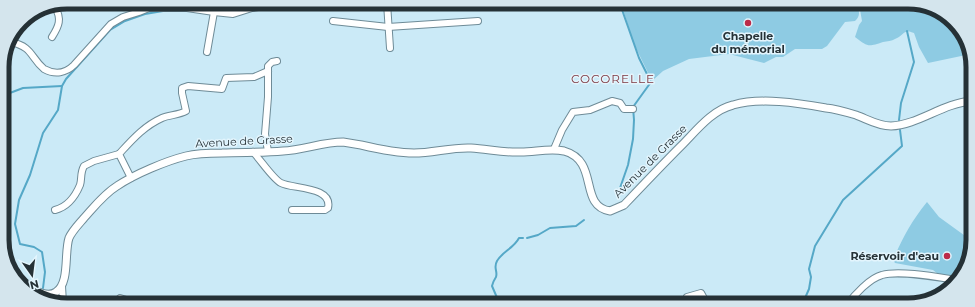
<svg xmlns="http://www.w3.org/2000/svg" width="975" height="307" font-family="Montserrat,sans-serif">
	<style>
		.green { fill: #8ecbe3 }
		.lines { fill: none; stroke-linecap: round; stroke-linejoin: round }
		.stream { stroke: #55a8c7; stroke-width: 2 }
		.minor-casing { stroke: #6e8b97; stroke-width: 8 }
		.major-casing { stroke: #6e8b97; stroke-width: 9 }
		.minor { stroke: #fff; stroke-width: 6 }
		.major { stroke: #fff; stroke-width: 7 }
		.poi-dot { fill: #bc2b49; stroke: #e3f5fd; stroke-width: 1.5 }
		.labels { text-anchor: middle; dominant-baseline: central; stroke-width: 3; stroke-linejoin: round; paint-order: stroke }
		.poi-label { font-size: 11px; font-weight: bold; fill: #253136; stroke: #e3f5fd }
		.street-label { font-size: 11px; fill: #253136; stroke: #e3f5fd }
		.neighbourhood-label { font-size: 12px; letter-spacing: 1px; fill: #7d353e; stroke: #e3f5fd }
		.rim { fill: none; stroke: #253136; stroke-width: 5 }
	</style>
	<rect width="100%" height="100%" fill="#cbeaf7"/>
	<g class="green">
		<path d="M621,3L857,4C859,12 861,15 855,21L845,22L827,46L822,49H795L783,57H776L764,63L729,54L689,59L663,71L652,81L634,44Z"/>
		<path d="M859,4H925L957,24L966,42L963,47L966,55L928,63L919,47L914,33C904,28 903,36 895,39C892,41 887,41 883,42C868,47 868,47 855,37L859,25L862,21Z"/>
		<path d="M927,202L939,217L968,238L971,234V257L958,276L938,274L933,270L895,263L893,260C903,237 911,222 927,202Z"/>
	</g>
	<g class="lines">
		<g class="stream">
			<path d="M619,3L620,4L639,58L651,82L633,107L634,120L633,139L628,165L620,188"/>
			<path d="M2,96L23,88L62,86"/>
			<path d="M899,120L901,103L914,62L907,31"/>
			<path d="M527,238L538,235L550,228L576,226L584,220"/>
			<path d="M43,288L45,272L42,252L34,247L20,244L15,224L19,200L30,175L43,133L58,110L62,86L66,79L110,30L125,21L145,14L163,11"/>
			<path d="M498,300L492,286C493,282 494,280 496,277C498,271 493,268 497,261C502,252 514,248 519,238H523"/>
			<path d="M802,305L809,289L811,277L809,269L815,246L843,200L902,146L900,130"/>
		</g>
		<defs>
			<g id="minor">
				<path d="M387,3L390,48"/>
				<path d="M333,21L388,27L478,21"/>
				<path d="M52,37C59,26 62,19 55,7"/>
				<path d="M11,42C33,47 30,57 44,69C55,75 66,73 74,65L111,24L123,17L139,12L149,8H187L214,12L233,14L252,8L283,3"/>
				<path d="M207,52L214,12"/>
				<path d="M554,149L562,130L573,112L590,110L612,101L620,103L624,109H633"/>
				<path d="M268,151L265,134L268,97V66L272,62L277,61"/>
				<path d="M253,152C260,159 273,179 281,183C292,189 333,186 328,208L325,210H292"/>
				<path d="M131,178L119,154C132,140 144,126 162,118C169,115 179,115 186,111L182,93V88L188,86L222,89L226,78L254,77L268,71"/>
				<path d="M55,210C67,207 75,197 80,185C82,179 80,173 84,166L94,161L119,154"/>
				<path d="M62,286L63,303"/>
				<path d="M687,297L701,293L707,304"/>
				<path d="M115,303L120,298L136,303"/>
				<path d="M847,305C854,295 870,278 882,275C899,270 937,277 956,280"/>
			</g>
			<path id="major" d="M15,277C24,284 45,300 56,292C70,283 64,253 69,238C72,231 79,224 84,218C94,207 104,194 117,186C135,174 166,161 186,156C198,153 210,153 222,153C242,152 263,153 283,151C303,150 323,142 343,142C349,143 355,144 361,145C378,149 396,153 414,153C433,153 452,147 471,148C488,149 504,153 521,152C535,152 550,148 564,151C600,161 578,206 610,211L624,205C643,185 662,165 681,146C696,131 712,110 733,105C761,97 798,103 826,108C836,109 846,112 856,115C867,119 878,126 891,126C918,125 943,103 972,101"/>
		</defs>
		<use href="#minor" class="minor-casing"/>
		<use href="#major" class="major-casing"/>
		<use href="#minor" class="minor"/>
		<use href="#major" class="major"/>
	</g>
	<g class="poi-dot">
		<circle cx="748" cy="23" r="4"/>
		<circle cx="947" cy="256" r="4"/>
	</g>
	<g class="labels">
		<g class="poi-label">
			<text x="748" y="36">Chapelle<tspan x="748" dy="13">du mémorial</tspan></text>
			<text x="939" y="256" text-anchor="end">Réservoir d'eau</text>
		</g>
		<g class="street-label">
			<text transform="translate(244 141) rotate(-3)">Avenue de Grasse</text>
			<text transform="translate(650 161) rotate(-45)">Avenue de Grasse</text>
		</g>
		<g class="neighbourhood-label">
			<text x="613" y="78">COCORELLE</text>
		</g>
	</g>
	<path d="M0 0H975V307H0ZM67 9H908A58 58 0 0 1 966 67V240A58 58 0 0 1 908 298H67A58 58 0 0 1 9 240V67A58 58 0 0 1 67 9Z" fill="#d4e5ed" fill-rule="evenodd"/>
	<path class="rim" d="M67 9H908A58 58 0 0 1 966 67V240A58 58 0 0 1 908 298H67A58 58 0 0 1 9 240V67A58 58 0 0 1 67 9Z"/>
	<g transform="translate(32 275) rotate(166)" stroke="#e3f5fd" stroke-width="3" paint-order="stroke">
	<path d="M0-3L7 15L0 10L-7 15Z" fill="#253136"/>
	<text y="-6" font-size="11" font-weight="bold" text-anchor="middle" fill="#253136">N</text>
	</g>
</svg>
